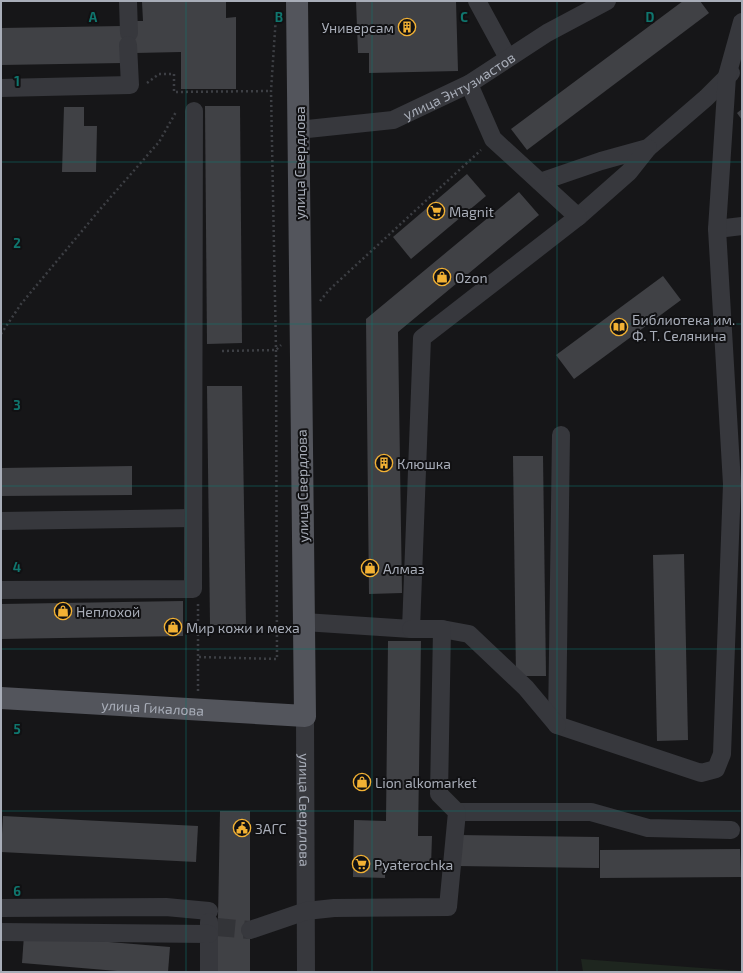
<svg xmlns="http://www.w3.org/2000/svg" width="743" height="973" font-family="'Exo 2',sans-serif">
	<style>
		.green { fill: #1e261f }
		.building { fill: #404145 }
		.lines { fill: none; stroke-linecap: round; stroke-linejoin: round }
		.minor-tunnel { stroke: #333438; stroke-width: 18; stroke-dasharray: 18 9; stroke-linecap: butt }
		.path { stroke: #3d3f44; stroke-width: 2.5; stroke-dasharray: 2 3; stroke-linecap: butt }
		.minor { stroke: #37383d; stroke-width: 18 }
		.major { stroke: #53555c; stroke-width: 22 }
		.grid { fill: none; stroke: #0f766e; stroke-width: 1; stroke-opacity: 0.55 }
		.labels { text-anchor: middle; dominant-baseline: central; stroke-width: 4; stroke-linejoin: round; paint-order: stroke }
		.poi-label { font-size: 14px; fill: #a8adb8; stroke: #111113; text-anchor: start }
		.street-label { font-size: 14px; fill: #a8adb8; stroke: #111113 }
		.grid-label { font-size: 13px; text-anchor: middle; font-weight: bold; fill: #0f766e; stroke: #111113; stroke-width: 4; stroke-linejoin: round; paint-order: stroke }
	</style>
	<rect width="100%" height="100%" fill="#161618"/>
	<path class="green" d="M581,959L742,971V972H583Z"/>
	<g class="building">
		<path d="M356,1H456L458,71L369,73V53H358Z"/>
		<path d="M683,1H700L709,13L527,150L511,129Z"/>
		<path d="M142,2H226V18L236,17V89H181V52L135,53L123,63L1,65V28L123,26L134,21H143Z"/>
		<path d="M205,106H240L242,343L207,344Z"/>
		<path d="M64,107H84V126H97L96,172H62Z"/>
		<path d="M742,109V120L737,113Z"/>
		<path d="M467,174L486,196L411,259L393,237Z"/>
		<path d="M519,192L539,215L398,332L402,593L369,594L366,319Z"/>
		<path d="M663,276L681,300L574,379L556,355Z"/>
		<path d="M207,386H242L246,625H210Z"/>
		<path d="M513,456H543L546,676H516Z"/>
		<path d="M132,466V495L1,496V468Z"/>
		<path d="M684,554L688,740L657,741L653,555Z"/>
		<path d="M183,601V636L1,639V604Z"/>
		<path d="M388,641H421L418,836H432L431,866L385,865V878L353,877L354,820L386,821Z"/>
		<path d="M220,811H250V972H217Z"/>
		<path d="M3,816L198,826L196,862L1,852Z"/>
		<path d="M458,835L599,837V868L457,866Z"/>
		<path d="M740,849L741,877L600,878V850Z"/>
		<path d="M24,935L170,947L168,972H129L22,963Z"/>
	</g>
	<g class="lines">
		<path class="minor-tunnel" d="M217,927L250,930"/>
		<g class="path">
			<path d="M147,83L159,74H174V92L271,91"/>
			<path d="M320,301L329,290L481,150"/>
			<path d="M1,334L21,304L102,207L159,142L176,112"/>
			<path d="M222,351L276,350L281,345"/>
			<path d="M199,657L277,659L276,350L271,91L276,16"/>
			<path d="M198,691V604"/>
		</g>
		<g class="minor">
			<path d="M128,1L129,33"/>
			<path d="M477,1L508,58"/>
			<path d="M1,88L130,85L128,45"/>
			<path id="s1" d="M298,130L393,120L469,84L547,33L607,1"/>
			<path d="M540,182L601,161L648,148L706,98L731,73"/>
			<path d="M578,217L629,172L648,148"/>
			<path d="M717,229L742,226"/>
			<path d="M561,435L557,725L701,773L716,769L722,754L732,484L717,229L727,76L742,22"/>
			<path d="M1,521L193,518"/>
			<path d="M1,590L193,589L194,111"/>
			<path d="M304,622L411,629L422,338L578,217L493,139L469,84"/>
			<path d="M442,629L469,634L526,688L557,725"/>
			<path id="s2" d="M305,716L306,972"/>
			<path d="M457,812H591L648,828L731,830"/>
			<path d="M1,908L166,907L209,911"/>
			<path d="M209,922V972"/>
			<path d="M250,930L306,911L334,908L448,907L457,812L439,794L442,629H411"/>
			<path d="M1,932L209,934"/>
		</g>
		<path class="major" id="s3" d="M1,698L305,716L297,1"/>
	</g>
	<path class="grid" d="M186,1V972M372,1V972M557,1V972M1,162H742M1,324H742M1,486H742M1,649H742M1,811H742"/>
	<defs>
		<symbol id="building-ring" viewBox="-11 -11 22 22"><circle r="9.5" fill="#111113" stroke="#f2b134" stroke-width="1.5"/><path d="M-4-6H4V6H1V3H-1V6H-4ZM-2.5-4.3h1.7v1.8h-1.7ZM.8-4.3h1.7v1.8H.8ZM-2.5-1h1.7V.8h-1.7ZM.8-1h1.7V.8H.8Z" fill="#f2b134"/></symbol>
		<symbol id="supermarket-ring" viewBox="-11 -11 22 22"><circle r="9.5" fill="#111113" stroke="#f2b134" stroke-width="1.5"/><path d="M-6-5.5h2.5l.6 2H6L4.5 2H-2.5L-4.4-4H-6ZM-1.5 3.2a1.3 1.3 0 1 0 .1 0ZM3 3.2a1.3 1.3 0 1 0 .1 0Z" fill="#f2b134"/></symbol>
		<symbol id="shop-ring" viewBox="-11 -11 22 22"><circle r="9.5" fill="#111113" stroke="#f2b134" stroke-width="1.5"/><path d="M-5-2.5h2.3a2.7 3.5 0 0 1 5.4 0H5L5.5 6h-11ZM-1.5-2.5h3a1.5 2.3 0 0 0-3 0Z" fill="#f2b134"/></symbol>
		<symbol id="library-ring" viewBox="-11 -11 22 22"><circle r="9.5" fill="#111113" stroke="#f2b134" stroke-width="1.5"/><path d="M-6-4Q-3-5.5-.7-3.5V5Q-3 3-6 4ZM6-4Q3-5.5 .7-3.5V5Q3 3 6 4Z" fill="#f2b134"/></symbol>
		<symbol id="civic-ring" viewBox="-11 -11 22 22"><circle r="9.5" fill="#111113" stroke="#f2b134" stroke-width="1.5"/><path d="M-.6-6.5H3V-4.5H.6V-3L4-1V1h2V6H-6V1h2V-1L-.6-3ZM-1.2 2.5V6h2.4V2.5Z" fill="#f2b134"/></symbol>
	</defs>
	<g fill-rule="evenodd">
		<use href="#building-ring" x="397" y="17" width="20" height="20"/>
		<use href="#supermarket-ring" x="426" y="201" width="20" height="20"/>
		<use href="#shop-ring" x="432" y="267" width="20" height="20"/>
		<use href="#library-ring" x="609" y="317" width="20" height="20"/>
		<use href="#building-ring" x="374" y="453" width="20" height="20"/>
		<use href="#shop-ring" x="360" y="558" width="20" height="20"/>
		<use href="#shop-ring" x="53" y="601" width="20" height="20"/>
		<use href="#shop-ring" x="163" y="617" width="20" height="20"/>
		<use href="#shop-ring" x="352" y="772" width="20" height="20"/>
		<use href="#civic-ring" x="232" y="818" width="20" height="20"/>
		<use href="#supermarket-ring" x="351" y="854" width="20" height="20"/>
	</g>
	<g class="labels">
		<g class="poi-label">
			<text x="394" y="27" text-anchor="end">Универсам</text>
			<text x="449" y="211">Magnit</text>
			<text x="455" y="277">Ozon</text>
			<text x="632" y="319">Библиотека им.<tspan x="632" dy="16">Ф. Т. Селянина</tspan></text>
			<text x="397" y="463">Клюшка</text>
			<text x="383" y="568">Алмаз</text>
			<text x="76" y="611">Неплохой</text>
			<text x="186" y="627">Мир кожи и меха</text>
			<text x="375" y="782">Lion alkomarket</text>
			<text x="255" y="828">ЗАГС</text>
			<text x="374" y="864">Pyaterochka</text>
		</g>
		<g class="street-label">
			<text stroke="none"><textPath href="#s1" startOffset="170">улица Энтузиастов</textPath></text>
			<text transform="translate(299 163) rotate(-90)">улица Свердлова</text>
			<text transform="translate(302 486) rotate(-91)">улица Свердлова</text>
			<text stroke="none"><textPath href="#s3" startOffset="152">улица Гикалова</textPath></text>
			<text stroke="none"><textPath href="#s2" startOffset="94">улица Свердлова</textPath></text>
		</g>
	</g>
	<g class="grid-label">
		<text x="93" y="22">A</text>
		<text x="279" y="22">B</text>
		<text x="464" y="22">C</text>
		<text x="650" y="22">D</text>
		<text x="17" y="86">1</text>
		<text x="17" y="248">2</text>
		<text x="17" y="410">3</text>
		<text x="17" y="572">4</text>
		<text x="17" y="734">5</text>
		<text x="17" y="896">6</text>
	</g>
	<rect width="743" height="973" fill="none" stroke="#a8adb8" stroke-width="4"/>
</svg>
